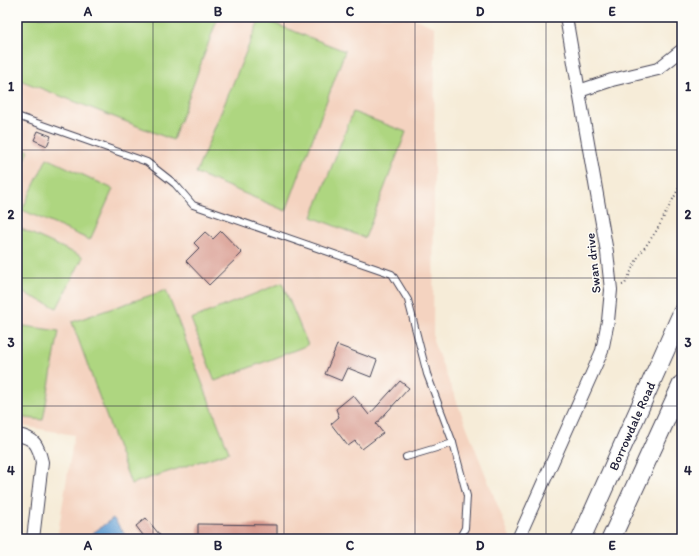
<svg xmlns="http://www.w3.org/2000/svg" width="699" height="556" font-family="Itim,sans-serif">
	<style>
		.built { fill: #f4d3c0 }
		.green { fill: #aed680; stroke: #687c5e }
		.water { fill: #639fd3; stroke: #426087 }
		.building { fill: #d89a8e }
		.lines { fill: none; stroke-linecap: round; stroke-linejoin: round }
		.service-casing { stroke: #424053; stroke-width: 8 }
		.minor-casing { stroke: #424053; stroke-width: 14 }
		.secondary-casing { stroke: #424053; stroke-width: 20 }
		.path { stroke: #424053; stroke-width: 2; stroke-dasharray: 1 3; stroke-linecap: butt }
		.service { stroke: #fff; stroke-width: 6 }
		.minor { stroke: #fff; stroke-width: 12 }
		.secondary { stroke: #fff; stroke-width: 18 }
		.grid { fill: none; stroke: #22223b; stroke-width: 1; stroke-opacity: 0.55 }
		.labels { text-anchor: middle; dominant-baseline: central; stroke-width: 3; stroke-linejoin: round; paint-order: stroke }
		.street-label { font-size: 13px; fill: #22223b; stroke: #fdfcf7 }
		.neatline { fill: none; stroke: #22223b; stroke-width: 1.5 }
		.grid-label { font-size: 13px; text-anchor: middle; font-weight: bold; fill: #22223b }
	</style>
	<rect width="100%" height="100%" fill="#fdfcf7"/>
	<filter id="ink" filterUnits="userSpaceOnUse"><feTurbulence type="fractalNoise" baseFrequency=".025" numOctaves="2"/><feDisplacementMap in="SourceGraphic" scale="8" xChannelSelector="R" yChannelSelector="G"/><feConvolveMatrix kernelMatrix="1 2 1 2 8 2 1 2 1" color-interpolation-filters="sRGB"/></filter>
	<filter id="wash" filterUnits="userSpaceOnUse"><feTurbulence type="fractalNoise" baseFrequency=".012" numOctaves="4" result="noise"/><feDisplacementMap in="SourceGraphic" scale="16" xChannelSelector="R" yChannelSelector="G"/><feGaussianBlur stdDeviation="0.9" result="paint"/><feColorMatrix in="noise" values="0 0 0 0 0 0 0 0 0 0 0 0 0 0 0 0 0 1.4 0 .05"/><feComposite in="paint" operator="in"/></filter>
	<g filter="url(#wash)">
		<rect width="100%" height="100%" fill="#f6ecd8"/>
		<path class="built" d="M17,17H411L435,27L433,341L510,537L509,539H57L74,435L17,425Z"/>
		<g class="green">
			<path d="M17,17H218L173,140L17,79Z"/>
			<path d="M260,18L345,51L286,211L196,173Z"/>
			<path d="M353,112L406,132L365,238L312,217Z"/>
			<path d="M17,146L29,151L17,176Z"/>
			<path d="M47,158L113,189L90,240L22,210Z"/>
			<path d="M17,227L83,257L57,308L17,290Z"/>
			<path d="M282,283L308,345L215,381L191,319Z"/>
			<path d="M166,290L229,452L131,484L72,322Z"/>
			<path d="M17,325L59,331L43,420L17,417Z"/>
		</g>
		<g class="water">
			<path d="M17,345L24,346L17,391Z"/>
			<path d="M113,518L127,537L124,539H85Z"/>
		</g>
		<g id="blocks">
			<g class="building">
				<path d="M38,131L51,136L47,146L34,140Z"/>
				<path d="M221,231L242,253L209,285L186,261L199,248L194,243L205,232L213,239Z"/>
				<path d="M337,345L377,360L371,377L348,368L342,381L325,374Z"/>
				<path d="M400,381L409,388L376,424L383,433L362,449L355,441L348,446L331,424L339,417L336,409L353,395L369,415Z"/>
				<path d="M146,518L163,539H146L136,526Z"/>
				<path d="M198,524L277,525V539H198Z"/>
			</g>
		</g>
	</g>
	<g filter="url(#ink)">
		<use href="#blocks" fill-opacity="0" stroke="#424053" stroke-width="1"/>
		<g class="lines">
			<defs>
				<g id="service">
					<path d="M17,116L147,162L175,184L193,205L392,274L408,300L427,374L453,443"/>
					<path d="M406,457L453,443L467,496L465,528L459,539"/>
				</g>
				<g id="minor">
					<path d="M579,91L612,80L658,69L682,50"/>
					<path d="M17,435C35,438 38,445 42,462L33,539"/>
					<path d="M518,539L602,351L608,321L611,290L607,252L566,17"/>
				</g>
				<g id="secondary">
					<path d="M581,539L682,313"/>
					<path d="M611,539L682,384"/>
				</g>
			</defs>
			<use href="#service" class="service-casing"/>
			<use href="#minor" class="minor-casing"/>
			<use href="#secondary" class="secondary-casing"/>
			<path class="path" d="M622,285L625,284L638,257L657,230L682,182"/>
			<use href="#service" class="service"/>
			<use href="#minor" class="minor"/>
			<use href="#secondary" class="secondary"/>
		</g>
	</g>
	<path class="grid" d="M153,17V539M284,17V539M415,17V539M546,17V539M17,150H682M17,278H682M17,406H682"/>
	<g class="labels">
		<g class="street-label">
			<text transform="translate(593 263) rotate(-96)">Swan drive</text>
			<text transform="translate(632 426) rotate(-66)">Borrowdale Road</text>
		</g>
	</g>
	<rect width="699" height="556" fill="none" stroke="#fdfcf7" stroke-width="44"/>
	<rect x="22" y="22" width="655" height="512" class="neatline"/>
	<g class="grid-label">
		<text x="88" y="16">A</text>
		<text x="218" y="16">B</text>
		<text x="350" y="16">C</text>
		<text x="480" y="16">D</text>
		<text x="612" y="16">E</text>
		<text x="11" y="91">1</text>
		<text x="688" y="91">1</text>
		<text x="11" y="219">2</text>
		<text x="688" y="219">2</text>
		<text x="11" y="347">3</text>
		<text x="688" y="347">3</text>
		<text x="11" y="475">4</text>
		<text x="688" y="475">4</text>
		<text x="88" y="550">A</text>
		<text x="218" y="550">B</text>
		<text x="350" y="550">C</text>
		<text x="480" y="550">D</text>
		<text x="612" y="550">E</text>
	</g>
</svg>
